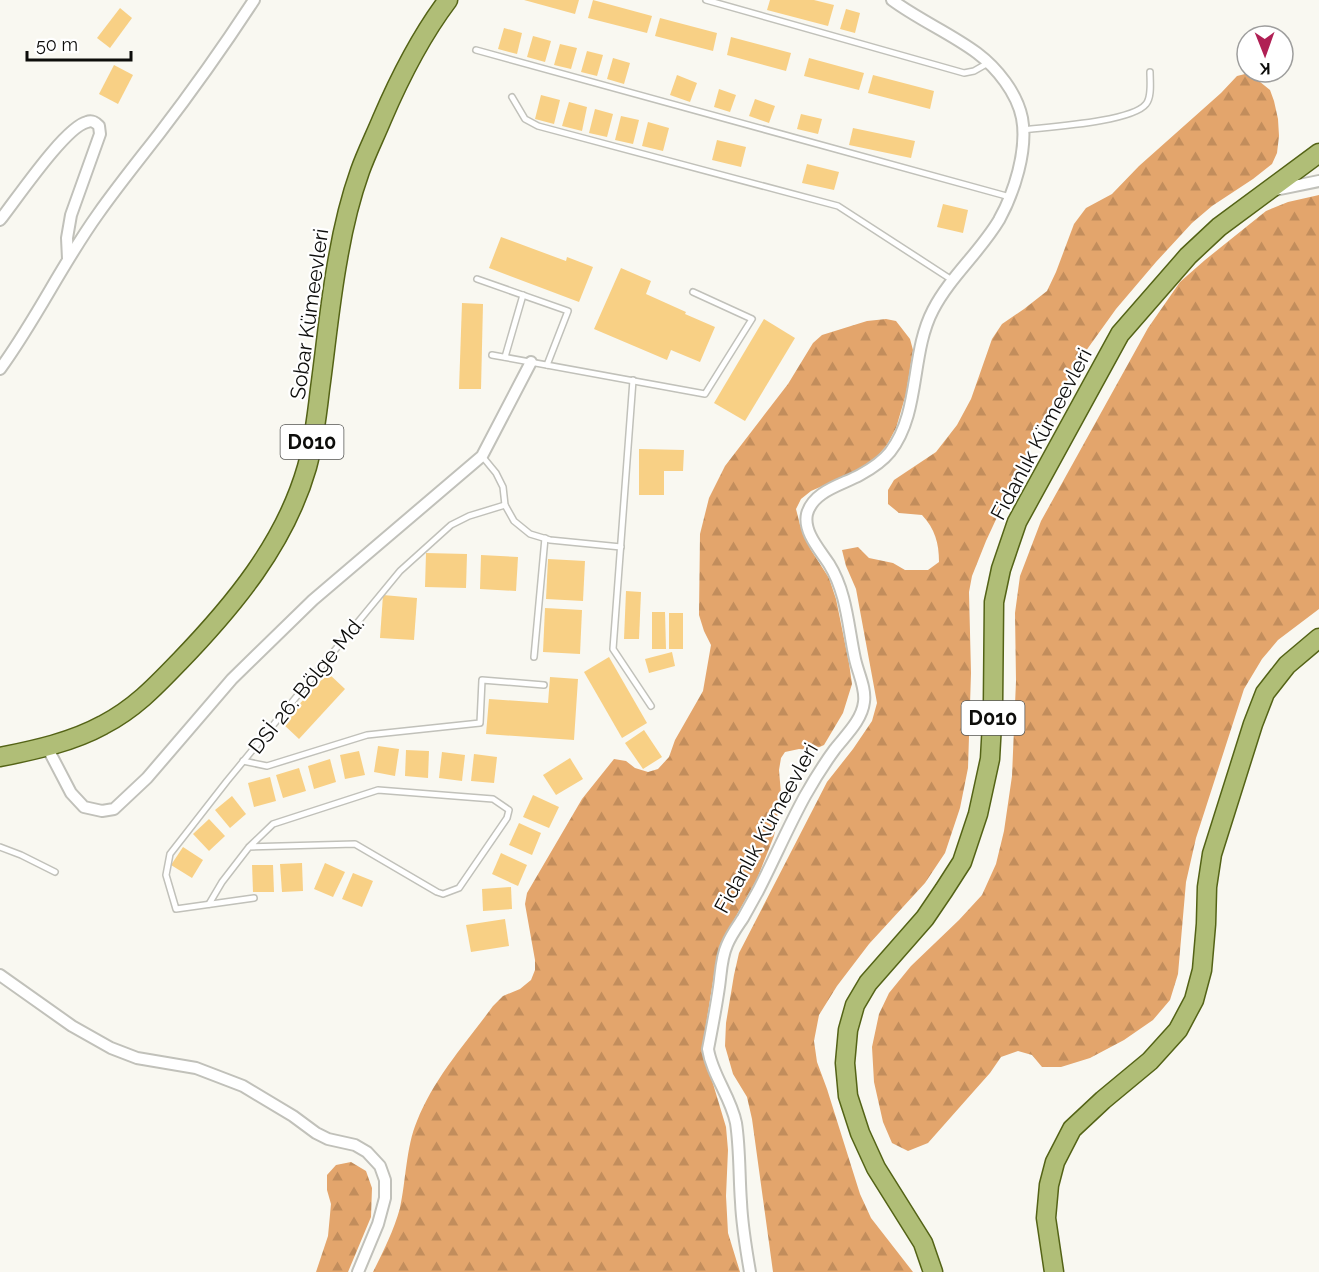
<svg xmlns="http://www.w3.org/2000/svg" width="1319" height="1272" font-family="Raleway,sans-serif">
	<style>
		.forest { fill: url(#forest-firs) }
		.building { fill: #f8d085 }
		.lines { fill: none; stroke-linecap: round; stroke-linejoin: round }
		.lane-casing { stroke: #c1c1ba; stroke-width: 8 }
		.street-casing { stroke: #c1c1ba; stroke-width: 14 }
		.primary-casing { stroke: #546316; stroke-width: 21 }
		.lane { stroke: #fff; stroke-width: 5 }
		.street { stroke: #fff; stroke-width: 10 }
		.primary { stroke: #b0be77; stroke-width: 18 }
		.labels { text-anchor: middle; dominant-baseline: central; stroke-width: 4.5; stroke-linejoin: round; paint-order: stroke }
		.shield { fill: #fff; stroke: #565654; stroke-width: 1.5 }
		.shield-label { font-size: 20px; font-weight: bold; fill: #0d0d0b }
		.street-label { font-size: 21px; fill: #0d0d0b; stroke: #fff }
	</style>
	<defs>
		<pattern id="forest-firs" width="22" height="20" patternUnits="userSpaceOnUse" patternTransform="scale(1.5)"><rect width="22" height="20" fill="#e3a56c"/><path d="M5 1l3.5 6h-7zM16 11l3.5 6h-7z" fill="#c28d5c"/></pattern>
	</defs>
	<rect width="100%" height="100%" fill="#f9f8f1"/>
	<g class="forest">
		<path d="M1249,73L1270,90L1274,101L1278,119L1279,136L1277,153L1272,164L1253,179L1212,206L1192,223L1156,262L1116,309L1088,348L1054,401L1036,433L986,541L972,576L969,592L971,673L968,768L960,808L945,853L925,883L869,944L837,986L819,1015L814,1041L817,1062L827,1089L860,1194L871,1218L913,1272H773L752,1119L747,1097L733,1074L725,1046L726,1023L734,975L739,953L827,782L853,749L872,721L877,703L856,589L846,566L842,550L858,547L869,558L893,563L905,570H928L939,562C939,543 935,529 922,515L899,513L888,504V490L894,480L936,452L957,425L971,399L992,339L1002,324L1024,309L1047,291L1056,272L1074,224L1086,208L1112,194L1139,166L1221,93L1237,76Z"/>
		<path d="M1319,195V609L1278,640L1262,659L1244,689L1196,838L1186,882L1178,974L1170,1000L1153,1020L1124,1040L1090,1058L1061,1067H1042L1032,1055L1018,1051L1001,1057L990,1073L974,1091L928,1143L908,1151L892,1143L883,1122L874,1082L872,1047L879,1014L889,993L911,966L959,920L982,895L996,864L1004,831L1012,776L1016,681L1015,613L1020,576L1041,521L1148,328L1180,282L1205,260L1266,211L1288,202Z"/>
		<path d="M886,319L896,321L910,339L913,350L906,394L896,428L887,445L873,461L859,470L811,491L801,499L796,509L800,525L811,550L829,578L836,599L849,663L852,684L843,713L824,745L813,750L799,749L785,752L781,758L779,770L781,794L774,836L757,879L721,943L717,956L703,1044L704,1059L711,1077L726,1127L728,1150L726,1196L728,1233L740,1272H373C383,1252 394,1230 400,1208C406,1181 406,1147 417,1121C434,1078 466,1043 493,1006L503,996L520,989L531,980L535,970V960L525,904L527,893L582,799L614,759L626,761L635,768L648,772L658,769L669,757L675,740L703,691L711,645L704,631L699,615L700,534L709,498L725,466L788,384L813,343L822,335L867,321Z"/>
		<path d="M351,1162L366,1171L372,1188L371,1217L348,1272H316L328,1236L331,1204L327,1190V1175L336,1165Z"/>
	</g>
	<g class="building">
		<path d="M524,0H579L575,14Z"/>
		<path d="M593,0L652,16L647,33L588,18Z"/>
		<path d="M770,0H814L834,5L828,26L767,10Z"/>
		<path d="M120,8L132,18L110,48L97,38Z"/>
		<path d="M846,9L860,13L855,33L840,29Z"/>
		<path d="M660,18L717,33L713,51L655,36Z"/>
		<path d="M504,28L522,33L517,54L498,49Z"/>
		<path d="M533,36L551,41L545,62L527,57Z"/>
		<path d="M731,37L791,53L786,71L727,55Z"/>
		<path d="M560,44L577,48L571,69L554,65Z"/>
		<path d="M587,51L603,55L597,76L581,72Z"/>
		<path d="M613,58L630,63L624,84L607,79Z"/>
		<path d="M809,58L864,73L859,90L804,76Z"/>
		<path d="M114,65L133,75L118,104L99,94Z"/>
		<path d="M677,75L697,83L690,102L670,95Z"/>
		<path d="M873,75L934,91L930,109L868,93Z"/>
		<path d="M719,89L736,95L730,112L714,107Z"/>
		<path d="M541,95L560,100L554,124L535,119Z"/>
		<path d="M755,99L775,106L769,123L749,116Z"/>
		<path d="M569,102L587,107L582,131L562,126Z"/>
		<path d="M595,109L613,114L607,137L589,133Z"/>
		<path d="M801,114L822,119L818,134L797,129Z"/>
		<path d="M621,116L639,120L633,144L615,140Z"/>
		<path d="M648,122L669,128L663,151L642,146Z"/>
		<path d="M853,128L915,141L911,158L849,145Z"/>
		<path d="M717,140L746,147L741,167L712,160Z"/>
		<path d="M807,164L839,172L834,190L802,183Z"/>
		<path d="M943,204L968,210L963,233L937,227Z"/>
		<path d="M501,237L566,261L567,257L593,267L579,302L489,268Z"/>
		<path d="M621,268L651,281L646,294L686,312L685,314L715,327L700,362L671,350L667,360L594,329Z"/>
		<path d="M462,303L483,304L481,389H459Z"/>
		<path d="M764,319L795,338L745,421L714,403Z"/>
		<path d="M639,449L684,450L683,471H664V495H639Z"/>
		<path d="M426,553L467,554L466,588L425,587Z"/>
		<path d="M481,555L518,557L516,591L480,589Z"/>
		<path d="M548,559L585,561L583,601L546,599Z"/>
		<path d="M626,591L641,592L639,639H624Z"/>
		<path d="M383,595L417,598L414,640L380,638Z"/>
		<path d="M545,608L582,610L580,654L543,652Z"/>
		<path d="M652,612H665L666,649H652Z"/>
		<rect x="669" y="613" width="14" height="36"/>
		<path d="M672,652L675,666L649,673L645,659Z"/>
		<path d="M609,657L647,723L622,738L584,672Z"/>
		<path d="M328,673L345,689L299,739L282,723Z"/>
		<path d="M550,677L578,679L574,740L486,734L489,699L548,703Z"/>
		<path d="M644,730L662,757L643,769L625,743Z"/>
		<path d="M378,746L399,749L395,776L374,772Z"/>
		<path d="M406,750L429,751L428,778L405,776Z"/>
		<path d="M359,751L365,775L345,779L340,755Z"/>
		<path d="M442,752L465,755L462,781L439,778Z"/>
		<path d="M474,754L497,757L494,783L471,781Z"/>
		<path d="M570,758L583,779L556,795L543,775Z"/>
		<path d="M330,759L336,782L314,789L308,766Z"/>
		<path d="M299,768L306,791L283,798L276,775Z"/>
		<path d="M270,777L276,801L254,807L248,783Z"/>
		<path d="M533,795L559,807L549,828L523,817Z"/>
		<path d="M232,796L246,814L230,828L215,810Z"/>
		<path d="M209,819L225,836L209,851L193,834Z"/>
		<path d="M519,823L541,833L532,855L509,845Z"/>
		<path d="M183,847L203,860L192,878L171,865Z"/>
		<path d="M501,853L527,865L518,886L492,874Z"/>
		<path d="M302,863L303,891L282,892L280,864Z"/>
		<path d="M325,863L345,872L333,897L314,889Z"/>
		<path d="M252,865H273L274,892H253Z"/>
		<path d="M353,873L373,881L362,907L342,899Z"/>
		<path d="M511,887L512,909L483,911L482,889Z"/>
		<path d="M505,919L509,946L471,952L466,925Z"/>
	</g>
	<g class="lines">
		<defs>
			<g id="lane">
				<path d="M706,0L964,73L974,71L988,63"/>
				<path d="M476,50L1010,197"/>
				<path d="M512,97L525,119L538,126L838,206L952,280"/>
				<path d="M1023,130C1047,127 1132,122 1146,104C1152,97 1150,82 1150,72"/>
				<path d="M477,279L568,311L547,365"/>
				<path d="M492,355L705,394L752,319L693,292"/>
				<path d="M505,357L523,295"/>
				<path d="M633,380L613,649L651,706"/>
				<path d="M482,456L496,473L503,487L505,505L514,521L530,534L550,540L621,547"/>
				<path d="M534,657L545,538"/>
				<path d="M243,761L267,766L367,735L480,723L482,680L544,685"/>
				<path d="M0,847L21,855L55,872"/>
				<path d="M254,898L176,909L166,875L170,854L227,781L400,571L451,525L469,516L505,505"/>
				<path d="M209,904L222,882L249,847L273,824L378,790L493,799L509,810L507,818L459,888L443,894L437,892L355,844L249,847"/>
			</g>
			<g id="street">
				<path d="M1275,190L1319,181"/>
				<path d="M0,220C16,200 65,127 87,122C92,120 95,122 99,126L100,134L71,215L67,238L68,259"/>
				<path d="M0,369C36,320 62,264 98,214C117,187 138,161 159,134C192,91 224,46 254,0"/>
				<path d="M47,747L71,793L84,807L102,811L114,809L147,778L232,679L313,600L482,456L531,362"/>
				<path d="M0,975L72,1026L111,1048L137,1058L196,1068L243,1086L293,1116L316,1133L328,1139L355,1145L367,1152L380,1166L385,1180V1198L378,1224L358,1272"/>
				<path d="M750,1272C746,1249 742,1226 741,1202C739,1176 740,1149 736,1123C731,1097 712,1075 708,1049C712,1028 716,1008 719,987C721,974 721,958 727,945C731,935 737,927 743,918C748,909 753,900 758,891C774,860 788,827 805,796C814,780 824,764 835,749C846,735 862,720 864,702C866,688 858,673 855,659C848,627 847,593 829,564C820,550 803,532 807,514C813,491 842,485 860,475C871,469 882,462 890,452C921,412 910,354 933,310C950,277 980,252 999,220C1014,193 1028,150 1022,118C1017,93 997,68 977,53C950,33 919,20 892,0"/>
			</g>
			<g id="primary">
				<path d="M0,757C35,750 72,742 103,725C134,709 155,687 179,662C233,606 285,544 307,467C314,442 317,415 320,389C326,345 330,301 338,258C343,229 350,199 360,171C366,154 375,136 382,119C400,77 420,37 448,0"/>
				<path d="M933,1272L923,1243L876,1168L860,1133L848,1096L845,1063L848,1030L855,1005L868,983L925,918L944,890L962,862L978,814L990,759L993,705L994,602L1001,569L1017,522L1120,334L1188,256L1219,227L1319,153"/>
				<path d="M1054,1272L1046,1218L1049,1185L1055,1162L1072,1129L1103,1100L1150,1061L1178,1030L1194,1000L1202,970L1206,924L1207,887L1212,854L1253,724L1265,693L1287,665L1319,638"/>
			</g>
		</defs>
		<use href="#lane" class="lane-casing"/>
		<use href="#street" class="street-casing"/>
		<use href="#primary" class="primary-casing"/>
		<use href="#lane" class="lane"/>
		<use href="#street" class="street"/>
		<use href="#primary" class="primary"/>
	</g>
	<g class="labels">
		<g class="shield">
			<rect x="280.5" y="425" width="63" height="34" rx="4.5"/>
			<rect x="961.5" y="701" width="63" height="34" rx="4.5"/>
		</g>
		<g class="shield-label">
			<text x="312" y="442">D010</text>
			<text x="993" y="718">D010</text>
		</g>
		<g class="street-label">
			<text transform="translate(309 314) rotate(-82)">Sobar Kümeevleri</text>
			<text transform="translate(1041 434) rotate(-62)">Fidanlık Kümeevleri</text>
			<text transform="translate(306 685) rotate(-51)">DSİ 26. Bölge Md.</text>
			<text transform="translate(766 828) rotate(-61)">Fidanlık Kümeevleri</text>
		</g>
	</g>
	<g transform="translate(1265 54) rotate(179)"><circle r="28" fill="#ffffff" stroke="#9e9e9d" stroke-width="1.5"/>
	<path d="M0-4.5L10 22L0 15L-10 22Z" fill="#b02054"/>
	<text y="-9" font-size="16" font-weight="bold" text-anchor="middle" fill="#0d0d0b">K</text>
	</g>
	<path d="M27 51v9h104v-9" fill="none" stroke="#0d0d0b" stroke-width="3"/>
	<text x="36" y="51" font-size="18" fill="#0d0d0b" stroke="#ffffff" stroke-width="4.5" paint-order="stroke">50 m</text>
</svg>
